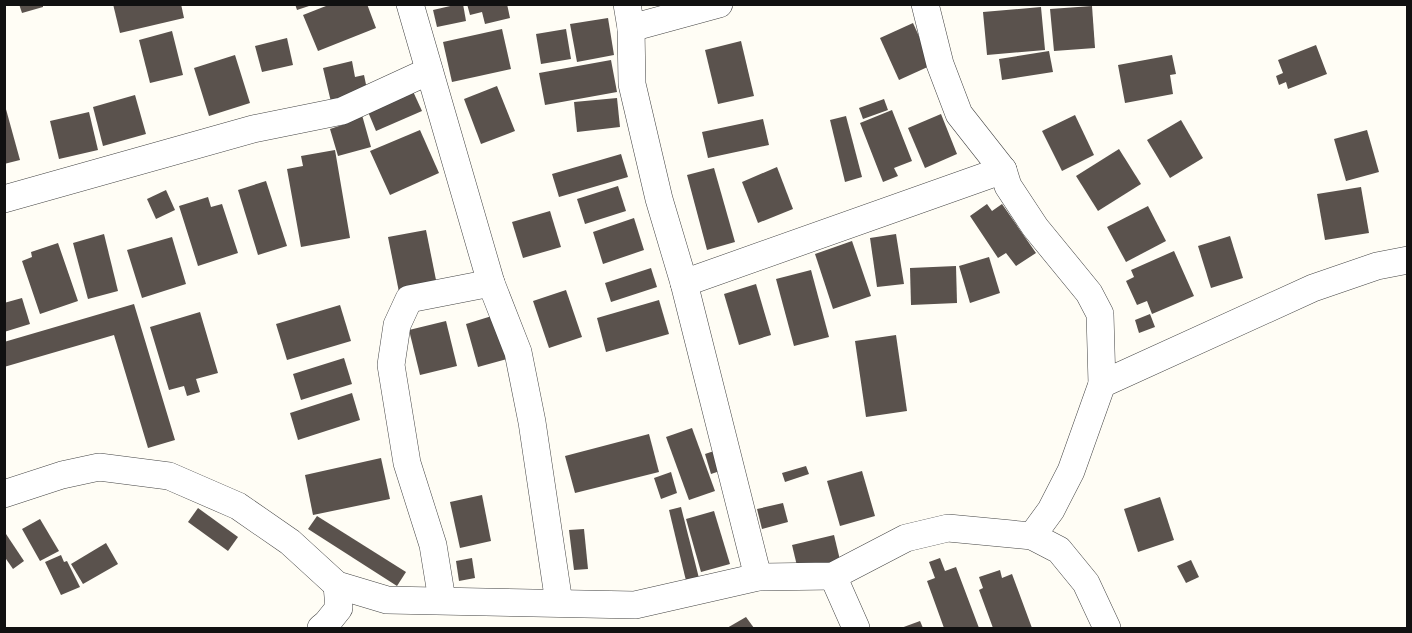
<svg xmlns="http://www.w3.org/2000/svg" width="1412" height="633" font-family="Bitter,serif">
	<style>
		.building { fill: #5a524d }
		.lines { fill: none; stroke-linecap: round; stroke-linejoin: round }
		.minor-casing { stroke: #444; stroke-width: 28 }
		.minor { stroke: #fff; stroke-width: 27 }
	</style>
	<rect width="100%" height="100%" fill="#fffdf5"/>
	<g class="building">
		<path d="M19,4H43V7L22,13Z"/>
		<path d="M113,4H181L184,18L120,33Z"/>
		<path d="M295,4H311L312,5L297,10Z"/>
		<path d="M331,4H367L376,28L318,51L303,15Z"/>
		<path d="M459,4H463L466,21L437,27L433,10Z"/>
		<path d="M467,4H507L510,18L485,24L482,12L470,15Z"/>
		<path d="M1092,6L1095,48L1054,51L1050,9Z"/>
		<path d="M1041,7L1045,50L987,55L983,12Z"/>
		<path d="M608,18L614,55L577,62L570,24Z"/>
		<path d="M913,23L932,65L899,80L880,38Z"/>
		<path d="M502,29L511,69L452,82L443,42Z"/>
		<path d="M566,29L571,59L541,64L536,34Z"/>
		<path d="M172,31L183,75L150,83L139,40Z"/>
		<path d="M287,38L293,65L262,72L255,46Z"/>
		<path d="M741,41L754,96L718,104L705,50Z"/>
		<path d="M1316,45L1327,74L1288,89L1286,82L1279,85L1276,76L1283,73L1278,60Z"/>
		<path d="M1049,51L1053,72L1002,80L999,59Z"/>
		<path d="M235,55L250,103L209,116L194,68Z"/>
		<path d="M1172,55L1176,74L1170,75L1173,94L1125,103L1118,65Z"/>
		<path d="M611,60L617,92L545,105L539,73Z"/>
		<path d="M352,61L355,77L364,75L368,94L331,102L323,68Z"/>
		<path d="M497,86L515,131L481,144L464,99Z"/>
		<path d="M411,87L422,111L376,131L366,107Z"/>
		<path d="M135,95L146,134L103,146L93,107Z"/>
		<path d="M617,98L620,127L577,132L574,102Z"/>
		<path d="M884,99L888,110L863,119L859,108Z"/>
		<path d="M4,102L20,160L4,164Z"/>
		<path d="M892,110L912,161L894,168L898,176L883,182L860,123Z"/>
		<path d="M89,112L98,150L59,159L50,121Z"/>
		<path d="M941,114L957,154L925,168L908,128Z"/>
		<path d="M362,115L371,147L338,156L330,129L345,124L344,120Z"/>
		<path d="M1075,115L1094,155L1062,171L1042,131Z"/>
		<path d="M846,116L862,177L845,182L830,120Z"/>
		<path d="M763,119L769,145L708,158L702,132Z"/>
		<path d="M1181,120L1203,158L1170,178L1147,140Z"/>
		<path d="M420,130L439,173L390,195L370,151Z"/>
		<path d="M1367,130L1379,172L1346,181L1334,139Z"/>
		<path d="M1119,149L1141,184L1098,211L1076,176Z"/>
		<path d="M335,150L350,238L301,247L287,169L303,166L301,156Z"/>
		<path d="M621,154L628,177L559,197L552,174Z"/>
		<path d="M777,167L793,209L758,223L742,182Z"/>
		<path d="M714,168L735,242L707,250L687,175Z"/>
		<path d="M266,181L287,246L258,255L238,190Z"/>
		<path d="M618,186L626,211L585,224L577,199Z"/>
		<path d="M1361,187L1369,233L1325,240L1317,194Z"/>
		<path d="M166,190L175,210L156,219L147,199Z"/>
		<path d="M208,197L211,207L222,204L238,253L198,266L179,206Z"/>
		<path d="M987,204L992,211L1002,204L1036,253L1016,266L1006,253L998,258L970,216Z"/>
		<path d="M1148,206L1166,241L1126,262L1107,227Z"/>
		<path d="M550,211L561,247L523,258L512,222Z"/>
		<path d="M634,218L644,250L603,264L593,232Z"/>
		<path d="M426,230L437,285L399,292L388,237Z"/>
		<path d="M104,234L118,291L88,299L73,243Z"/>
		<path d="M896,234L904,284L877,287L870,238Z"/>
		<path d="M1230,236L1243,278L1211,288L1198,246Z"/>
		<path d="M172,237L186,284L142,298L127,250Z"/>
		<path d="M852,241L871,296L833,309L815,254Z"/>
		<path d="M58,243L78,301L40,314L22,261L32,257L31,252Z"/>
		<path d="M1174,251L1194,296L1152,314L1147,301L1137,305L1126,281L1134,277L1131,270Z"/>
		<path d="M989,257L1000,293L970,303L959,266Z"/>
		<path d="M956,266L957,303L911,305L910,268Z"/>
		<path d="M651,268L657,287L611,302L605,283Z"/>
		<path d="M811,270L829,337L794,346L776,279Z"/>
		<path d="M756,284L771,335L739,345L724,294Z"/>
		<path d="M566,290L582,337L549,348L533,301Z"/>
		<path d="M22,298L30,324L4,332V303Z"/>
		<path d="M659,300L669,334L606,352L597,318Z"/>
		<path d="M134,304L175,440L148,448L114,335L4,367V342Z"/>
		<path d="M340,305L351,341L287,360L276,324Z"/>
		<path d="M200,312L218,373L196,379L200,392L187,396L184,386L169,390L150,327Z"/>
		<path d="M1150,314L1155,327L1139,333L1135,320Z"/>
		<path d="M495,315L507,359L478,367L466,324Z"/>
		<path d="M446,321L457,366L420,375L409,330Z"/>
		<path d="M896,335L907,411L866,417L855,341Z"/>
		<path d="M344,358L352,384L301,400L293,374Z"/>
		<path d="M352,393L360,420L298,440L290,413Z"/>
		<path d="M692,428L715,491L689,500L666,437Z"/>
		<path d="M649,434L659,472L575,493L565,456Z"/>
		<path d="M717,450L723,470L711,474L705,454Z"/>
		<path d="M381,458L390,499L313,515L305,475Z"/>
		<path d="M806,466L809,474L785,482L782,473Z"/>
		<path d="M862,471L875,516L840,526L827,481Z"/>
		<path d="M671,472L677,493L661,499L654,478Z"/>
		<path d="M482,495L491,541L460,548L450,502Z"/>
		<path d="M1160,497L1174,540L1138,552L1124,509Z"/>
		<path d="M783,503L788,522L762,529L757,509Z"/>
		<path d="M681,507L701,586L688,589L669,510Z"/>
		<path d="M198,508L238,537L228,551L188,522Z"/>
		<path d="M714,511L730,564L701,572L686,519Z"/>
		<path d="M317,516L406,572L397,586L308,529Z"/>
		<path d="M40,519L59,551L40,561L22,529Z"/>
		<path d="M584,529L588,569L574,570L569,530Z"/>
		<path d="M6,534L24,561L13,569L4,556V535Z"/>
		<path d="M834,535L840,560L798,570L792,545Z"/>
		<path d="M106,543L118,564L83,584L71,564Z"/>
		<path d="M61,555L64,562L67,561L80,587L61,595L45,562Z"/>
		<path d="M472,558L475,578L459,581L456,561Z"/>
		<path d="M940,558L945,571L956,567L979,628H944L927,581L935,578L929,562Z"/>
		<path d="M1191,560L1199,577L1186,583L1177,566Z"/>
		<path d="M1000,570L1002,578L1012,574L1032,628H993L979,590L983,588L979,577Z"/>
		<path d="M746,617L754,628H727Z"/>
		<path d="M920,621L923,628H901Z"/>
	</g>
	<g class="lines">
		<defs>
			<g id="minor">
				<path d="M410,4L491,283L518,352L532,422L559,603"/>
				<path d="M627,4L631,28L632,84L659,199L684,283L758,577"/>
				<path d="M925,4L940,64L959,114L1003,170L1008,186L1035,227L1089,293L1100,314L1102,384L1071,471L1051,510L1032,536"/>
				<path d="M631,28L719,4"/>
				<path d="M4,199L253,129L342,111L429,71"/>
				<path d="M684,283L1003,170"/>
				<path d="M1102,384L1313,288L1377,266L1408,260"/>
				<path d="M4,494L62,475L99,467L169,476L238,506L290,542L337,585L387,600L635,605L758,577L833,576L906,538L948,528L1032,536L1059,550L1086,583L1107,628"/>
				<path d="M833,576L856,628"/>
				<path d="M442,600L433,545L407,463L391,365L397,325L409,299L491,283"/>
				<path d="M321,628L327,623L339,608L337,585"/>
			</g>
		</defs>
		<use href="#minor" class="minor-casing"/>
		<use href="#minor" class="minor"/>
	</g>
	<rect width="1412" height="633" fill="none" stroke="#111111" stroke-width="12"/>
</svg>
